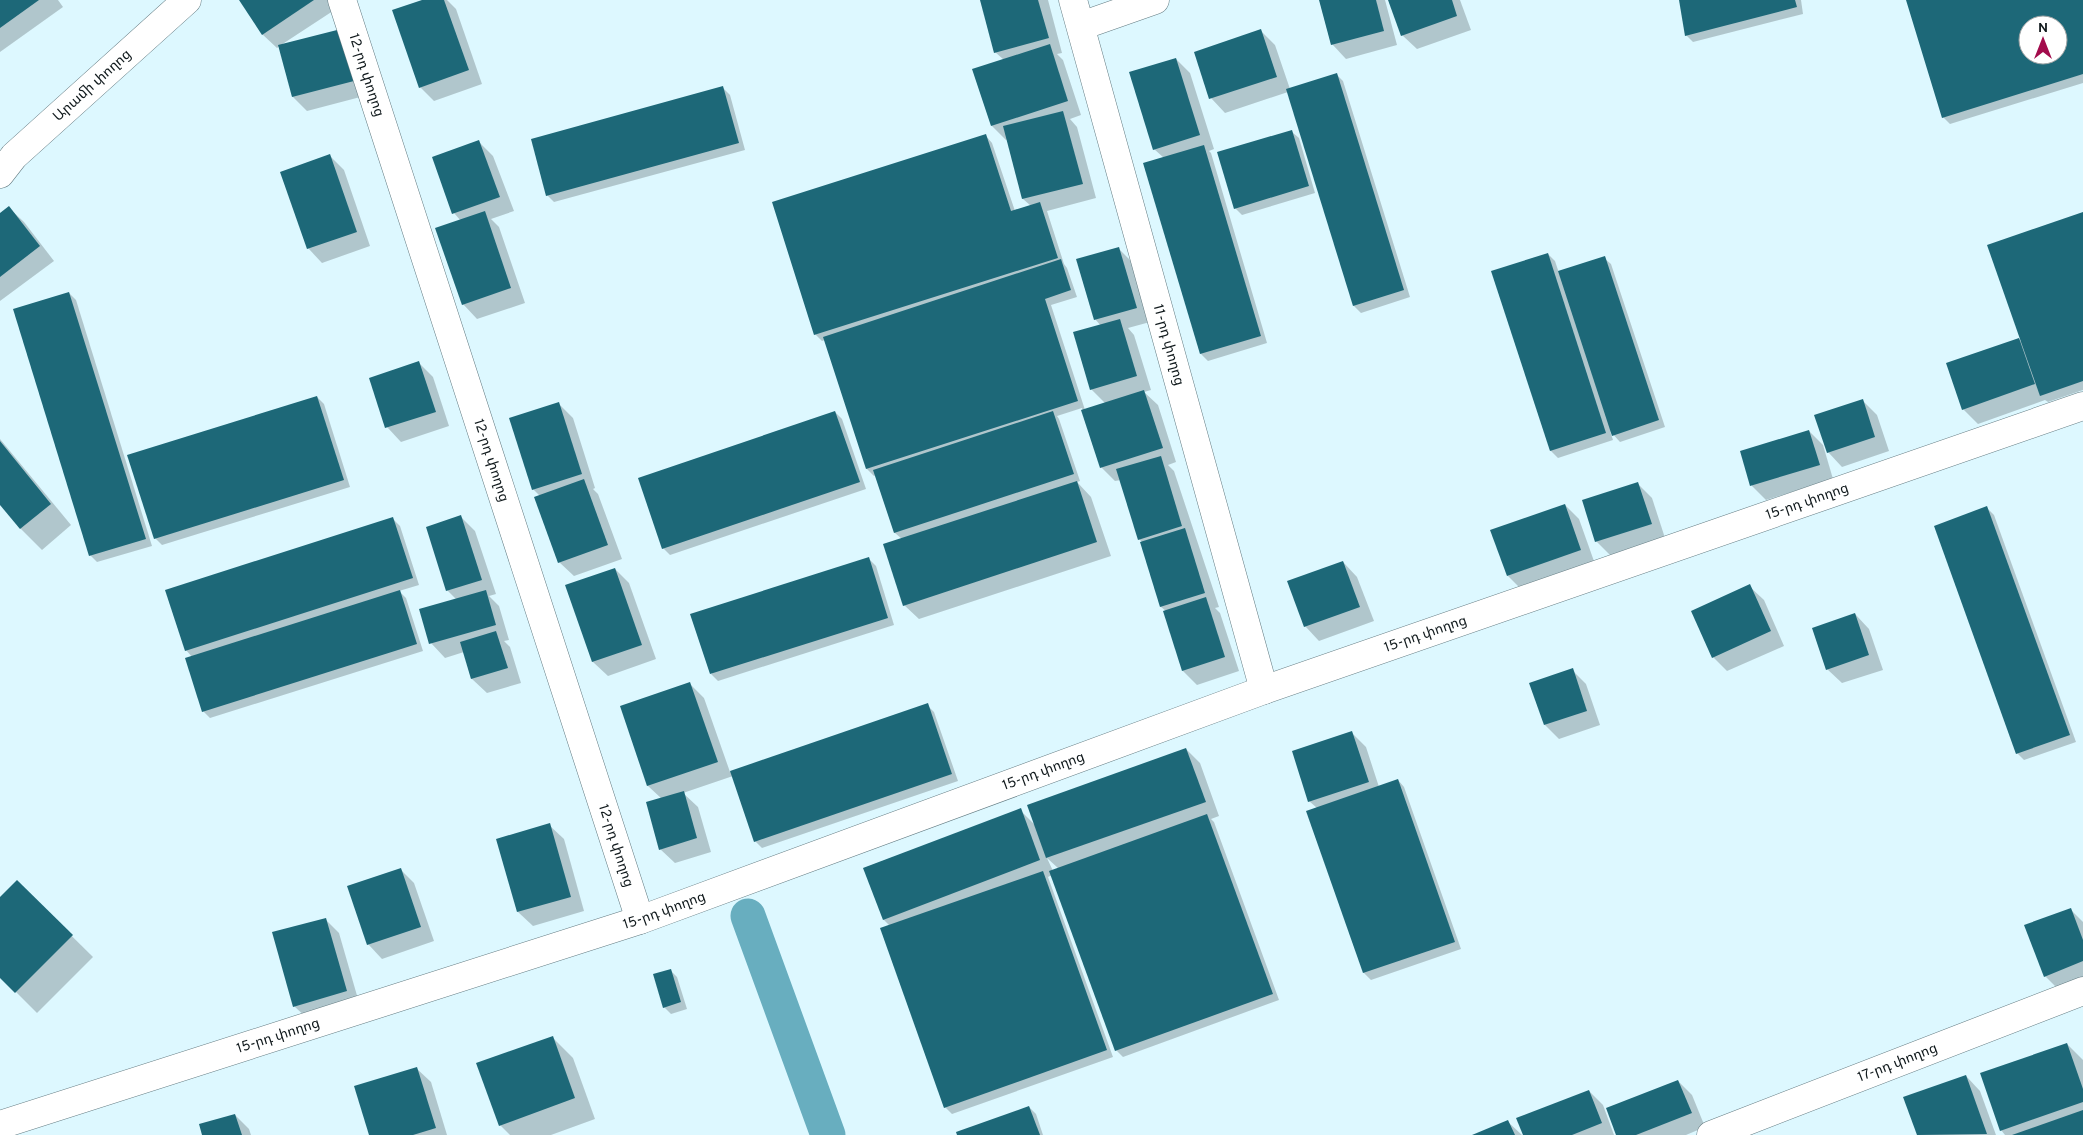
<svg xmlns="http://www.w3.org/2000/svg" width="2083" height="1135" font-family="Overpass,'Noto Sans Armenian',sans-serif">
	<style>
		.shadow { fill: #0003; fill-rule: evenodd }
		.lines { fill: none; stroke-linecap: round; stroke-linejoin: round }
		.canal { stroke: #68aebf; stroke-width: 35 }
		.building { fill: #1d6878; fill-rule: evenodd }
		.street-casing { stroke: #637b82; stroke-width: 29 }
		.secondary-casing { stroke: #637b82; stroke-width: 29 }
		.street { stroke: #fff; stroke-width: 28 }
		.secondary { stroke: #fff; stroke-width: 28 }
		.labels { text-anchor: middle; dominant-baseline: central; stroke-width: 5; stroke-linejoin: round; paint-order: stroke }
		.street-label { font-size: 14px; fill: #10191c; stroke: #fff }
	</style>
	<rect width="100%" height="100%" fill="#ddf8ff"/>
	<g class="shadow">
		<path d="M0,0H58L63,7L0,52Z"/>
		<path d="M240,0H330L336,9L281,45L340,30L368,95L307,111L293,97L280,46L277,48L262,34Z"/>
		<path d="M426,0H447L456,9L482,84L434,101L420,87Z"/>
		<path d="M982,0H1048L1062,53L1057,54L1063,60L1081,115L1070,119L1077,127L1096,198L1047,211L1064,264L1067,268L1077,297L1051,305L1085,410L1105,403L1091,389L1101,326L1095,319L1118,248L1133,263L1150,322L1128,328L1134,335L1151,390L1144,392L1158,405L1176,462L1168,465L1174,471L1219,607L1215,608L1220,613L1239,671L1197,685L1183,671L1166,611L1161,607L1141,543H1143L1139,539L1121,480L1115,481L1101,467L1082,408L1057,416L1059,419L1080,481L1077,482L1091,497L1111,556L919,619L904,605L902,539L895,533L876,475L874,476L867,469L825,340L822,341L815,334L986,136L992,143L1015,211L1031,206L1023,199L1008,139L1006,140L992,126L1004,60L995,52Z"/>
		<path d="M1320,0H1385L1397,45L1346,59L1332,44Z"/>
		<path d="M1390,0H1460L1471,30L1417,49L1402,35Z"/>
		<path d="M1681,0H1801L1803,14L1693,42L1686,35Z"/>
		<path d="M1907,0H2083V83L1950,124L1943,117ZM2028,25H2058V55H2028Z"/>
		<path d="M1261,31L1275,45L1290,89L1336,74L1343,81L1410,297L1361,313L1354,306L1288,92L1225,113L1211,98Z"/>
		<path d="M1176,59L1190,73L1214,149L1209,151L1211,153L1267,343L1208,361L1201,354L1164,158L1154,149Z"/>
		<path d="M723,88L730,95L745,150L554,202L547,195Z"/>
		<path d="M1292,132L1299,138L1315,193L1242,215L1235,208Z"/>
		<path d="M479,142L493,156L514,211L491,219L499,227L525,303L477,319L463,304L461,221L454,213Z"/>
		<path d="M330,156L344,170L370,246L322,263L308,248Z"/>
		<path d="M9,208L24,222L54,261L0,301V215Z"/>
		<path d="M2083,213V390L2048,402L2045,400L1978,424L1963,409L2019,339L2023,344Z"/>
		<path d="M1548,254L1555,261L1559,273L1604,258L1611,264L1665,427L1620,442L1610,431L1613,440L1558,458L1551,451L1493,272Z"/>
		<path d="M69,293L76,300L152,546L97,562L90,555Z"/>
		<path d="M419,363L433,377L449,426L401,442L387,427Z"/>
		<path d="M317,397L324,404L350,487L162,545L155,538Z"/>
		<path d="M1862,400L1877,415L1889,451L1842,467L1828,452Z"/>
		<path d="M559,404L573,418L595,488L593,489L598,494L622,559L574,576L559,562L540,496L533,489Z"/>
		<path d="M835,412L842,419L866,489L670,555L663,548Z"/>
		<path d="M1809,431L1823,445L1833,479L1766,500L1752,486L1741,452Z"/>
		<path d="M0,439L71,525L42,550L21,529L0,503Z"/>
		<path d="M1638,484L1652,498L1665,538L1611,556L1596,541Z"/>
		<path d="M1565,505L1579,519L1595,564L1522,590L1508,576Z"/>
		<path d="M1987,508L1994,515L2076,742L2024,760L2017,753Z"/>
		<path d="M461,517L475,531L496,594L489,596L499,606L509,640L504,641L510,647L521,683L487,693L472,679L464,652L445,658L431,643L457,600L447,590Z"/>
		<path d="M393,519L400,526L419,585L399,591L406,598L423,651L210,718L203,711L192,657L186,650Z"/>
		<path d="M869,559L876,566L894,625L718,681L711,674Z"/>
		<path d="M1343,562L1357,577L1374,621L1319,641L1305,626Z"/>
		<path d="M615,569L629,583L656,659L608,676L593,662L567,586Z"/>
		<path d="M1749,586L1764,600L1784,646L1727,671L1713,657Z"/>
		<path d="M1855,614L1869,629L1883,670L1842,683L1827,669Z"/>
		<path d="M1572,670L1586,684L1600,725L1559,739L1545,725Z"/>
		<path d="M690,684L704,698L730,772L927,705L934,712L958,781L762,848L755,841L733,776L683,793L698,807L711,852L675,863L660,849L662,799L648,786L622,707Z"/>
		<path d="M1352,733L1366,747L1379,787L1398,780L1404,787L1461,949L1371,980L1364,973L1317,808L1309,801Z"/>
		<path d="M1186,749L1200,763L1219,816L1211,819L1214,822L1279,1000L1123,1057L1116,1050L1052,875L1048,877L1113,1057L952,1114L945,1107L890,926L884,920L864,868L1020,810L1035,825ZM1047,858L1059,869L1053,871Z"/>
		<path d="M549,825L564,839L584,911L533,926L518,912L498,839Z"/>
		<path d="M400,869L414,883L434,941L382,959L368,944Z"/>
		<path d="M17,882L93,957L37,1013L0,976V898Z"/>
		<path d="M2070,909L2083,922V981L2059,990L2045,976Z"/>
		<path d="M325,919L339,933L360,1006L309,1020L294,1006Z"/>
		<path d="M670,970L677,977L687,1009L671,1014L664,1007Z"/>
		<path d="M552,1037L573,1058L595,1119L551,1135H510L500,1125Z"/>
		<path d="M2067,1044L2083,1060V1135H2005L2001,1130Z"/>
		<path d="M416,1068L431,1082L447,1135H370Z"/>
		<path d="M1966,1076L1980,1091L1996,1135H1918L1905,1098Z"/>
		<path d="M1678,1081L1692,1095L1705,1127L1686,1135H1618Z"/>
		<path d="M1589,1091L1603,1105L1614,1135H1524Z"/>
		<path d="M1029,1107L1036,1114L1043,1135H959Z"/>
		<path d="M235,1115L249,1129L251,1135H203Z"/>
		<path d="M1508,1122L1522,1135H1475Z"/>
	</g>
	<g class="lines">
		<path class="canal" d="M748,916L828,1135"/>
	</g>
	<g class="building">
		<path d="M0,0H39L0,28Z"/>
		<path d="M239,0H314L262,35Z"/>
		<path d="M422,0H444L469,70L419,88L392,10Z"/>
		<path d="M980,0H1038L1049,38L994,53Z"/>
		<path d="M1319,0H1376L1384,31L1331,45Z"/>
		<path d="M1388,0H1452L1457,16L1401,36Z"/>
		<path d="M1679,0H1795L1797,7L1685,36Z"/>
		<path d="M1906,0H2083V74L1942,118ZM2028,25H2058V55H2028Z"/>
		<path d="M341,29L354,81L292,97L278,45Z"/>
		<path d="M1261,29L1277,77L1209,99L1194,52Z"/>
		<path d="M1050,44L1068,101L991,126L972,69Z"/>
		<path d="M1176,58L1200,135L1153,150L1129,72Z"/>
		<path d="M1337,73L1404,290L1353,306L1286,89Z"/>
		<path d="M723,86L739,143L546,196L531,139Z"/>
		<path d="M1063,111L1083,184L1022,199L1003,126Z"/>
		<path d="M1292,130L1309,186L1234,209L1217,152Z"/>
		<path d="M986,134L1011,211L1040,202L1058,258L814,335L772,202Z"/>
		<path d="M479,140L500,197L452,214L432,157Z"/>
		<path d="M1204,145L1261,336L1200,354L1143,163Z"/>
		<path d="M330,154L357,232L307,249L280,172Z"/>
		<path d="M9,206L40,246L0,277V213Z"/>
		<path d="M485,211L511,288L462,305L435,228Z"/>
		<path d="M2083,212V381L2040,396L1987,245Z"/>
		<path d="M1119,247L1137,308L1094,320L1076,259Z"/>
		<path d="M1548,253L1606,433L1550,451L1491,271Z"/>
		<path d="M1605,256L1659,420L1612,436L1558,271Z"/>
		<path d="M1061,259L1071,290L1045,299L1078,401L866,469L823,337Z"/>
		<path d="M69,292L146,539L89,556L13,309Z"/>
		<path d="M1120,319L1137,376L1090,390L1073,332Z"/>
		<path d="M2019,338L2035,384L1962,410L1946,363Z"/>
		<path d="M419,361L436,412L385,428L369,378Z"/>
		<path d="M1144,390L1163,448L1100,468L1081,410Z"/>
		<path d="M317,396L344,480L154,539L127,455Z"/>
		<path d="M1863,399L1875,437L1827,453L1814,415Z"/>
		<path d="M559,402L582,474L532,490L509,418Z"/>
		<path d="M835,411L860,482L662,549L638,478Z"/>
		<path d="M1053,411L1074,474L894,533L873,470Z"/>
		<path d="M1809,430L1820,465L1750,486L1740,451Z"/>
		<path d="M0,441L51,504L20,529L0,505Z"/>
		<path d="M1161,456L1182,526L1138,540L1116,469Z"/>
		<path d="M584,479L608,545L558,563L534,497Z"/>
		<path d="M1077,481L1097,542L903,606L883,544Z"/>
		<path d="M1638,482L1652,524L1595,542L1582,500Z"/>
		<path d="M1565,504L1581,550L1507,576L1490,530Z"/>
		<path d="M1987,506L2070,735L2016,754L1934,526Z"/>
		<path d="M461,515L482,580L446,591L426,527Z"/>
		<path d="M393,517L413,578L185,651L165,590Z"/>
		<path d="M1185,528L1205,593L1160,607L1140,542Z"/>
		<path d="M869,557L888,618L710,674L690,614Z"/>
		<path d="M1343,561L1360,607L1304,627L1287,581Z"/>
		<path d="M615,568L642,645L592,662L565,585Z"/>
		<path d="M1750,584L1771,631L1712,658L1691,611Z"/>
		<path d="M400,590L417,644L202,712L185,658Z"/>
		<path d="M486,590L496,625L429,644L419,609Z"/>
		<path d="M1206,597L1225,657L1182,671L1163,611Z"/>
		<path d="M1855,613L1869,655L1826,670L1812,628Z"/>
		<path d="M496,631L508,668L471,679L460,642Z"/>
		<path d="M1573,668L1587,711L1544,725L1529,683Z"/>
		<path d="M690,682L718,762L647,786L620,706Z"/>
		<path d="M928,703L952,774L754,842L730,771Z"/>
		<path d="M1352,731L1369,782L1308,802L1292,751Z"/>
		<path d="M1186,748L1206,802L1046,858L1027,805Z"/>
		<path d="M1398,779L1455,942L1363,973L1306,811Z"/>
		<path d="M684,791L697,838L659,850L646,802Z"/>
		<path d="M1021,808L1040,860L883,920L863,868Z"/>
		<path d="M1207,814L1273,994L1115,1051L1049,871Z"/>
		<path d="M550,823L571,897L517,912L496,839Z"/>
		<path d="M401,868L421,927L367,945L347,886Z"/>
		<path d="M1043,871L1107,1050L944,1108L880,928Z"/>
		<path d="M17,880L73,935L15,993L0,978V897Z"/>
		<path d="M2071,908L2083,940V961L2044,977L2024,925Z"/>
		<path d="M326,918L347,991L293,1007L272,932Z"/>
		<path d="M671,969L681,1002L663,1008L653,974Z"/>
		<path d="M553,1036L575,1098L499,1126L476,1063Z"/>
		<path d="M2067,1043L2083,1089V1102L2000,1131L1980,1073Z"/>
		<path d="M417,1067L436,1128L413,1135H369L354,1086Z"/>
		<path d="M1966,1075L1987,1134L1917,1135L1903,1097Z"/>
		<path d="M1678,1080L1692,1113L1636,1135H1616L1606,1108Z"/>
		<path d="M1589,1090L1602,1123L1572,1135H1523L1516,1118Z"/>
		<path d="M1029,1106L1040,1135H957L956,1132Z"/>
		<path d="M2083,1110V1135H2012Z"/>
		<path d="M235,1114L242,1135H202L199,1124Z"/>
		<path d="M1508,1120L1515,1135H1472Z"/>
	</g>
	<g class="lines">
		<defs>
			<g id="street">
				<path id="s1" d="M342,0L640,920"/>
				<path id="s2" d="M1073,0L1264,690"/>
				<path d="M1081,26L1155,0"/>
				<path id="s3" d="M0,1125L640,920L1264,690L2083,406"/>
				<path id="s4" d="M1711,1135L2083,991"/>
			</g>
			<g id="secondary">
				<path id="s5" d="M0,174L14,156L187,0"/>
			</g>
		</defs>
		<use href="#street" class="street-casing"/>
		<use href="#secondary" class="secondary-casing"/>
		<use href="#street" class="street"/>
		<use href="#secondary" class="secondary"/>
	</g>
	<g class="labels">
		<g class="street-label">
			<text stroke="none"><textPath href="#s1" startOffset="79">12-րդ փողոց</textPath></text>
			<text stroke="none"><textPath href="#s5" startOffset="128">Արամի փողոց</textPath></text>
			<text stroke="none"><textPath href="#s2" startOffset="358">11-րդ փողոց</textPath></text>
			<text stroke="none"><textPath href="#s1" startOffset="484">12-րդ փողոց</textPath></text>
			<text stroke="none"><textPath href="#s3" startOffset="1912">15-րդ փողոց</textPath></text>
			<text stroke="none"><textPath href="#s3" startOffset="1508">15-րդ փողոց</textPath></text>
			<text stroke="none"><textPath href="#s3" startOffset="1102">15-րդ փողոց</textPath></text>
			<text stroke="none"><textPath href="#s1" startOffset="889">12-րդ փողոց</textPath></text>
			<text stroke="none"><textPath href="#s3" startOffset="698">15-րդ փողոց</textPath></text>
			<text stroke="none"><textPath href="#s3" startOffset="292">15-րդ փողոց</textPath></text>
			<text stroke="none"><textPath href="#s4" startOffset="200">17-րդ փողոց</textPath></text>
		</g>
	</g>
	<g transform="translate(2043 40)"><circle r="24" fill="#ffffff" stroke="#9fa3a4"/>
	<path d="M0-4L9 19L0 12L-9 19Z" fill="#a30c4c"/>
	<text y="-8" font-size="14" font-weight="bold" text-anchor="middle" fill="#10191c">N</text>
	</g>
</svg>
